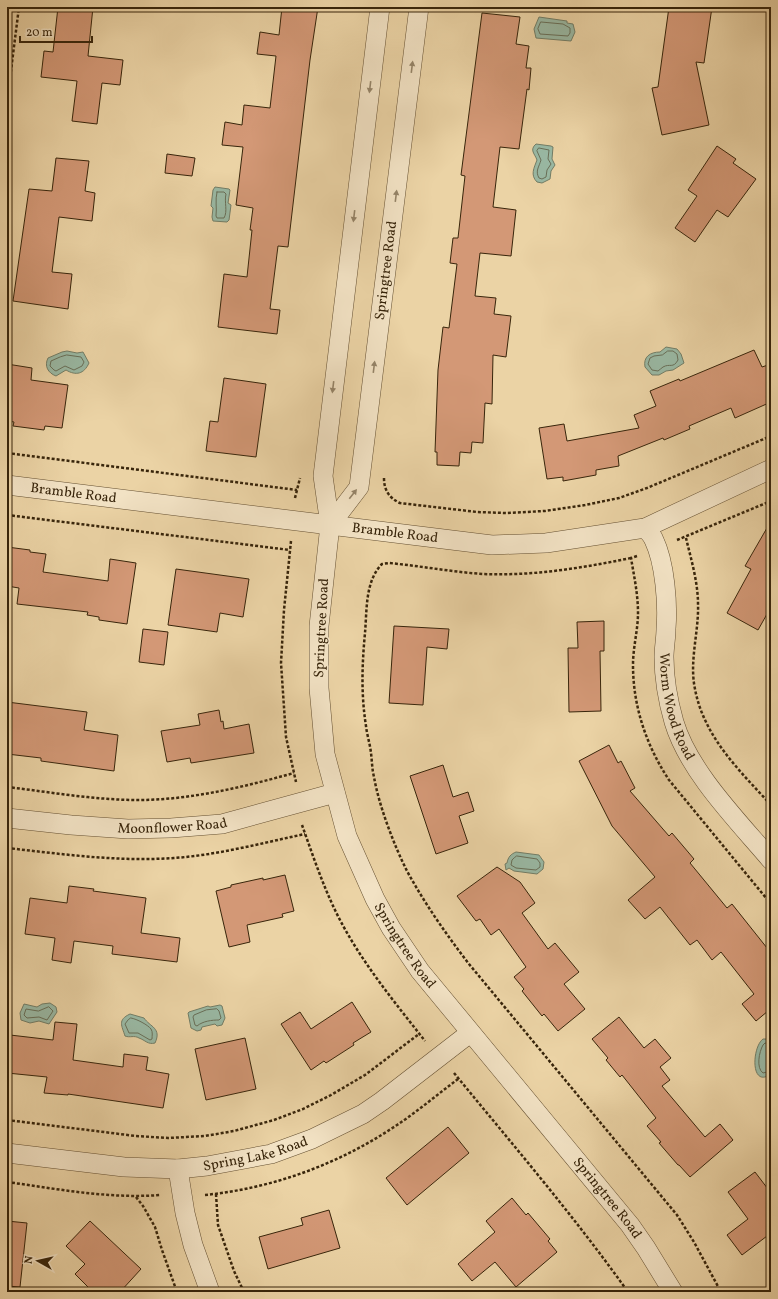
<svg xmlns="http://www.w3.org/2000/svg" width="778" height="1299" font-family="Vollkorn,serif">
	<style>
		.water { fill: #99b8a3; stroke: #727d66 }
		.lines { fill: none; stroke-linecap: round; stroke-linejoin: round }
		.shore { stroke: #686e57; stroke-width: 1 }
		.building { fill: #d39876; stroke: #38250b }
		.minor-casing { stroke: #655032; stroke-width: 20 }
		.path { stroke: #38250b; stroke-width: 2.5; stroke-dasharray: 3 2; stroke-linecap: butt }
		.minor { stroke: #f2e2c4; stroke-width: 19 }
		.oneway { fill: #958468 }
		.labels { text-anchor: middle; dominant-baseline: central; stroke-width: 3; stroke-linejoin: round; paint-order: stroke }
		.street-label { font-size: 14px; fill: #38250b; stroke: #f2e2c4 }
	</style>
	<rect width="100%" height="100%" fill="#ebd3a5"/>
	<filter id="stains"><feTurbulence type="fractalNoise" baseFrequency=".005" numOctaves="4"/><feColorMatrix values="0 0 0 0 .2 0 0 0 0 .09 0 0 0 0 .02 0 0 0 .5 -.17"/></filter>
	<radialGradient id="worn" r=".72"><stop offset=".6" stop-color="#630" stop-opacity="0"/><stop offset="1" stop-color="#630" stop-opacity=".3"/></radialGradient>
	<g class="water">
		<path d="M539,17L567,21V23L573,24L575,32L571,41L536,38L534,29Z"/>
		<path d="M536,144L551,146L553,147L552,159L555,165L551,171L550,179L542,183L537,182C530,175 534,168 537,160C535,154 529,150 536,144Z"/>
		<path d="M215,187L229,189L230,190L228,203L231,205L229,220L227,222L213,221L212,217L213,208L211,206L213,190Z"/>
		<path d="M666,347L677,349L681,354L684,363L673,370L666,371L659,375H652L645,367C643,357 650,352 660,352Z"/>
		<path d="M67,351L77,353L83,352L89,363C84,374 76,376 66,370L56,376C48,373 44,366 48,358L62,352Z"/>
		<path d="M516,852L539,855L544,862L543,869L537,874L514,871L509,868L506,870L505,864L507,863C508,857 511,854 516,852Z"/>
		<path d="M50,1003L56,1007L57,1012L49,1024L39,1021L30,1023L21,1020L20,1013L24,1004L37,1007L42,1004Z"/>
		<path d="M220,1005L222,1006L225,1018L222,1025L217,1026L215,1024L202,1027L201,1030L197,1031L191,1028L188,1013L189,1012L208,1006L210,1007Z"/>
		<path d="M130,1014L144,1018C150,1027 162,1028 155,1043C148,1045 145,1040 139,1038C134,1035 130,1038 125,1036C122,1026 117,1020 130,1014Z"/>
		<path d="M763,1039H768L771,1040V1074C750,1089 752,1047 763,1039Z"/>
	</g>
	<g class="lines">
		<g class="shore">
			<path d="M541,22L563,24L570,28V33L568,36L540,34L538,29Z"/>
			<path d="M539,148L549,150L548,159L551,164L547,170L546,177L542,179L539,178C535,171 539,167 541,160L537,151Z"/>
			<path d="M217,192H224L226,194C224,202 228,211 224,218H217L216,216C217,208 215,200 217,192Z"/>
			<path d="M668,351H673L677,354L678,360C673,369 670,363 663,367C661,368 660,370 658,371L652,370L648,364L650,358L654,356L662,355Z"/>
			<path d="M67,355L81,357L84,362L82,366L74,370L65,366L56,371L54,370L50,366L51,361L60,357Z"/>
			<path d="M517,856L537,859L540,863V867L536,870L516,868L511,865L512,860L514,858Z"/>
			<path d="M49,1007L53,1011L47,1020L39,1017L27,1018L24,1015L26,1009L38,1011Z"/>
			<path d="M217,1009L219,1011L221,1018L219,1020C212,1020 203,1021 197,1026L195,1025L193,1017L194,1015L206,1010Z"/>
			<path d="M131,1018C137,1019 148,1025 151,1029C153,1032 152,1036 152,1039L150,1040L138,1033H129L125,1024L128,1020Z"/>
			<path d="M771,1044L765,1043L763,1045C759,1052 756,1068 763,1073L771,1071"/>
		</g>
	</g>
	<g class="building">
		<path d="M58,7H93L88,56L123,60L120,85L102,83L97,124L72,121L77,81L41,77L44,51L53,52Z"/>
		<path d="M282,7H318L310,60L288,247L278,246L270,309L280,310L277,334L218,327L224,274L247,277L252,230H250L253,208L236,205L243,147L222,145L225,122L242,125L244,105L270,108L276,56L257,54L260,32L279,35Z"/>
		<path d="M669,7H712L704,63L696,62L709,125L662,135L652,88L658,87Z"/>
		<path d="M482,13L520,17L516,44L529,46L526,68H531L529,90L527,89L519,149L500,147L493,207L516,210L511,256L480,253L475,296L496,298L494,314L511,316L506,357L493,355L492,404L485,403L483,443L472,442L471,453L460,452L459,466L437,465V452H435L438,370L443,327L449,328L457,264L450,263L453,238H458L465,176L461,175Z"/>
		<path d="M717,146L736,159L733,163L756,179L728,217L717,210L695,242L675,228L697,196L688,190Z"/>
		<path d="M167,154L195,158L192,176L165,173Z"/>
		<path d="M56,158L89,161L85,191L95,193L92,221L59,217L52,272L72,274L68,309L13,301L29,189L52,191Z"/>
		<path d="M754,350L762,367L771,364V402L735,418L731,408L689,426L690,429L664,440L663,438L618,456L619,466L596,470V475L563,481V477L547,479L539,428L564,424L567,441L639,428L634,415L656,406L650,391L679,379L680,381Z"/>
		<path d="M7,364L32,368L31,380L68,385L62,428L45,426L44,430L13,426L14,422L7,421Z"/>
		<path d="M224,378L266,384L256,457L206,451L210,421L218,422Z"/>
		<path d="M771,521V607L758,630L727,613L751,569L745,566Z"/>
		<path d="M7,547L30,550V552L46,554L43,572L108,581L110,559L136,563L127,624L99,620V617L87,615L88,612L17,604L19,588L7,586Z"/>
		<path d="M176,569L249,579L243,617L220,613L217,632L168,625Z"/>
		<path d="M604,621V651H600L601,711L569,712L568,648H578L577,622Z"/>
		<path d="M394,626L449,629L447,649L427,647L423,705L389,703Z"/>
		<path d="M143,629L168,632L164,665L139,662Z"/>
		<path d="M7,702L87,712L84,730L118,735L114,771L41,761V758L7,754Z"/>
		<path d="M219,710L221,722L223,721L224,729L249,724L254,753L191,763L190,758L167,762L161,731L200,725L198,714Z"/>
		<path d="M609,745L618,763L621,761L635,788L630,791L669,836L672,833L694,859L690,863L727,908L732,904L771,953V1014L768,1011L756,1021L742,1004L754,994L721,952L712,960L697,940L690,945L660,907L645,919L628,900L655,877L612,826L579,761Z"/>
		<path d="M443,765L453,797L468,792L474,811L459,816L468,843L436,854L410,776Z"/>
		<path d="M497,867L520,882L535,903L522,913L548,949L555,943L579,972L564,984L585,1009L558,1031L544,1014L542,1016L522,991L524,989L514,977L526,967L499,929L491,935L480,919L476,921L457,896Z"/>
		<path d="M285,875L294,911L282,914L283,917L247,925L250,942L229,947L216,891L231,887V885L263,878V880Z"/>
		<path d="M69,886L94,889L93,891L146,898L141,933L180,938L177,962L112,954L113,946L74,941L71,963L52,960L55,938L25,934L30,898L67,903Z"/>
		<path d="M352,1002L371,1032L353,1043L354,1045L326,1063L324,1061L311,1070L281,1024L300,1012L311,1029Z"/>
		<path d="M619,1017L644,1048L655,1039L671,1058L660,1067L670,1080L662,1086L705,1137L720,1124L733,1140L690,1177L679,1165H678L659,1143L661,1142L647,1126L656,1118L622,1075L620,1077L606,1060L608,1058L592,1039Z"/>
		<path d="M55,1022L77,1024L73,1060L123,1067L124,1054L148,1057L146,1070L169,1074L163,1108L68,1094V1095L44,1093L47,1077L7,1073L10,1035L53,1040Z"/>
		<path d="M245,1038L256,1089L206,1100L195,1049Z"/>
		<path d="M448,1127L469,1153L407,1205L386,1178Z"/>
		<path d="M755,1172L771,1193V1233L742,1255L727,1235L748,1219L728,1192Z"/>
		<path d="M512,1198L526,1215L528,1213L550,1239L548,1241L557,1252L516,1287L495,1262L472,1281L458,1264L495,1232L486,1221Z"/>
		<path d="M329,1210L340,1248L268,1269L259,1237L303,1225L301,1218Z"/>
		<path d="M7,1221L27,1223L20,1287L7,1286Z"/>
		<path d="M90,1221L141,1269L120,1292H93L75,1274L85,1264L66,1246Z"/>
	</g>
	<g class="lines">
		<defs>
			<g id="minor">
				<path id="s1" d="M380,7L323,476L330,525L319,626V688L325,754L347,836L375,899L391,928L420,971L630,1225L646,1248L673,1292"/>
				<path id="s2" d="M7,485L492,545L546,543L645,528L771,469"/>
				<path id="s3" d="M330,525L359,487L419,7"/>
				<path id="s4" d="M645,528C648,531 652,535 654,540C665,563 668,604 666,629C666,638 664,648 664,657C664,678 668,701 674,722C689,772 738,821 771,860"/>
				<path id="s5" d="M7,818L71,825L128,829L171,828L222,824L335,793"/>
				<path id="s6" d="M7,1153L124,1167L178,1169L207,1166L271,1154L312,1139L363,1114L382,1101L470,1033"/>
				<path d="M178,1169L185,1213L193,1245L210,1292"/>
			</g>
		</defs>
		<use href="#minor" class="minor-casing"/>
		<g class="path">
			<path d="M7,102L19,7"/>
			<path d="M7,453L297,490"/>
			<path d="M384,478C384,490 389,498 400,503L477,512L506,513L545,511L585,505L619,498L647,488L771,436"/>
			<path d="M295,498L300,478"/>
			<path d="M7,515L290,550"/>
			<path d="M686,538C691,559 698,582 698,604C699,632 689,661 695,689C704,737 739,770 771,805"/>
			<path d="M677,540L771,501"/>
			<path d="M291,541L284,610L281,663L286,737L296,782"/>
			<path d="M637,556L631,558C634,576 638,594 638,613C638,630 633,647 633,665C633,706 646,745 669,780L771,904"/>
			<path d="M631,558C582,568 534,576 483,574C452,572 421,566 389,563L382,564C365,581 367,610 365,633C362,664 361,695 366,726C367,735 370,744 371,753C372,761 372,769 374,777C379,806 394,845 407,871C425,904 446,934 469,964L677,1215L694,1242L721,1292"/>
			<path d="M7,787C50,792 94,800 138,800C191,800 243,787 294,773"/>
			<path d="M302,825C312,853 322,883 335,910C358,958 393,1000 425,1041"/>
			<path d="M7,848C62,854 117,862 174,858C218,855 262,843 305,834"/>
			<path d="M454,1073C513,1145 574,1216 628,1292"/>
			<path d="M7,1120L136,1136L168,1138L205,1136L234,1131L274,1120L303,1109L331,1095L365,1075L419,1034"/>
			<path d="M7,1182C58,1189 109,1199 160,1195"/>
			<path d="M216,1194L218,1225L234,1271L244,1292"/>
			<path d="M205,1195C274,1188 339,1164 397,1125C418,1111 438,1094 458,1079"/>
			<path d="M136,1197L143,1206L155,1227L162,1250L177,1292"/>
		</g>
		<use href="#minor" class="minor"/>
	</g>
	<defs><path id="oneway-solid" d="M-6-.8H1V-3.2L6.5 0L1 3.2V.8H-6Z"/></defs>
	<g class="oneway">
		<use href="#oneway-solid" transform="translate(412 67) rotate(-83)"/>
		<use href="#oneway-solid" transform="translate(370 87) rotate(97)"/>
		<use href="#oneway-solid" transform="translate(396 196) rotate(-83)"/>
		<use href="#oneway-solid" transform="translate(354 216) rotate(97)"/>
		<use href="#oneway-solid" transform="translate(374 367) rotate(-83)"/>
		<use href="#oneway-solid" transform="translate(333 387) rotate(97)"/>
		<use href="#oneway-solid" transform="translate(353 494) rotate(-52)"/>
	</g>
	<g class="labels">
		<g class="street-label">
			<text stroke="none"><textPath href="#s3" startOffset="266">Springtree Road</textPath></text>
			<text stroke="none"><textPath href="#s2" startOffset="67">Bramble Road</textPath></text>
			<text stroke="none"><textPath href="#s2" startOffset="391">Bramble Road</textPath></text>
			<text transform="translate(322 628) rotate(-87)">Springtree Road</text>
			<text stroke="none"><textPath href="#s4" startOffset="185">Worm Wood Road</textPath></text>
			<text stroke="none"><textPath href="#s5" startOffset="166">Moonflower Road</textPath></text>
			<text stroke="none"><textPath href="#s1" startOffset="961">Springtree Road</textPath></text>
			<text stroke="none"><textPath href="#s6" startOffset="251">Spring Lake Road</textPath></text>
			<text stroke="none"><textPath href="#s1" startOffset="1285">Springtree Road</textPath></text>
		</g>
	</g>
	<rect width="778" height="1299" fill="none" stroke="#ebd3a5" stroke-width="24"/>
	<rect x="8" y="8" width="762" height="1283" fill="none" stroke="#38250b" stroke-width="2"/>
	<rect x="12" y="12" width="754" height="1275" fill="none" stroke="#38250b"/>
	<g transform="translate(38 1261) rotate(278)" stroke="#f2e2c4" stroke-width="3" paint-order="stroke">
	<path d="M0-3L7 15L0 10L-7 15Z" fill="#38250b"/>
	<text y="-6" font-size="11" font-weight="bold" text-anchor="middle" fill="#38250b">N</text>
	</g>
	<path d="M20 36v6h72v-6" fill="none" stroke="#38250b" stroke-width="2"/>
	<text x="26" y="36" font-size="12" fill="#38250b" stroke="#f2e2c4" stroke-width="3" paint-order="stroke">20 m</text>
	<rect width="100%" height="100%" filter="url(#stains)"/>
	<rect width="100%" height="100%" fill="url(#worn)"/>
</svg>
